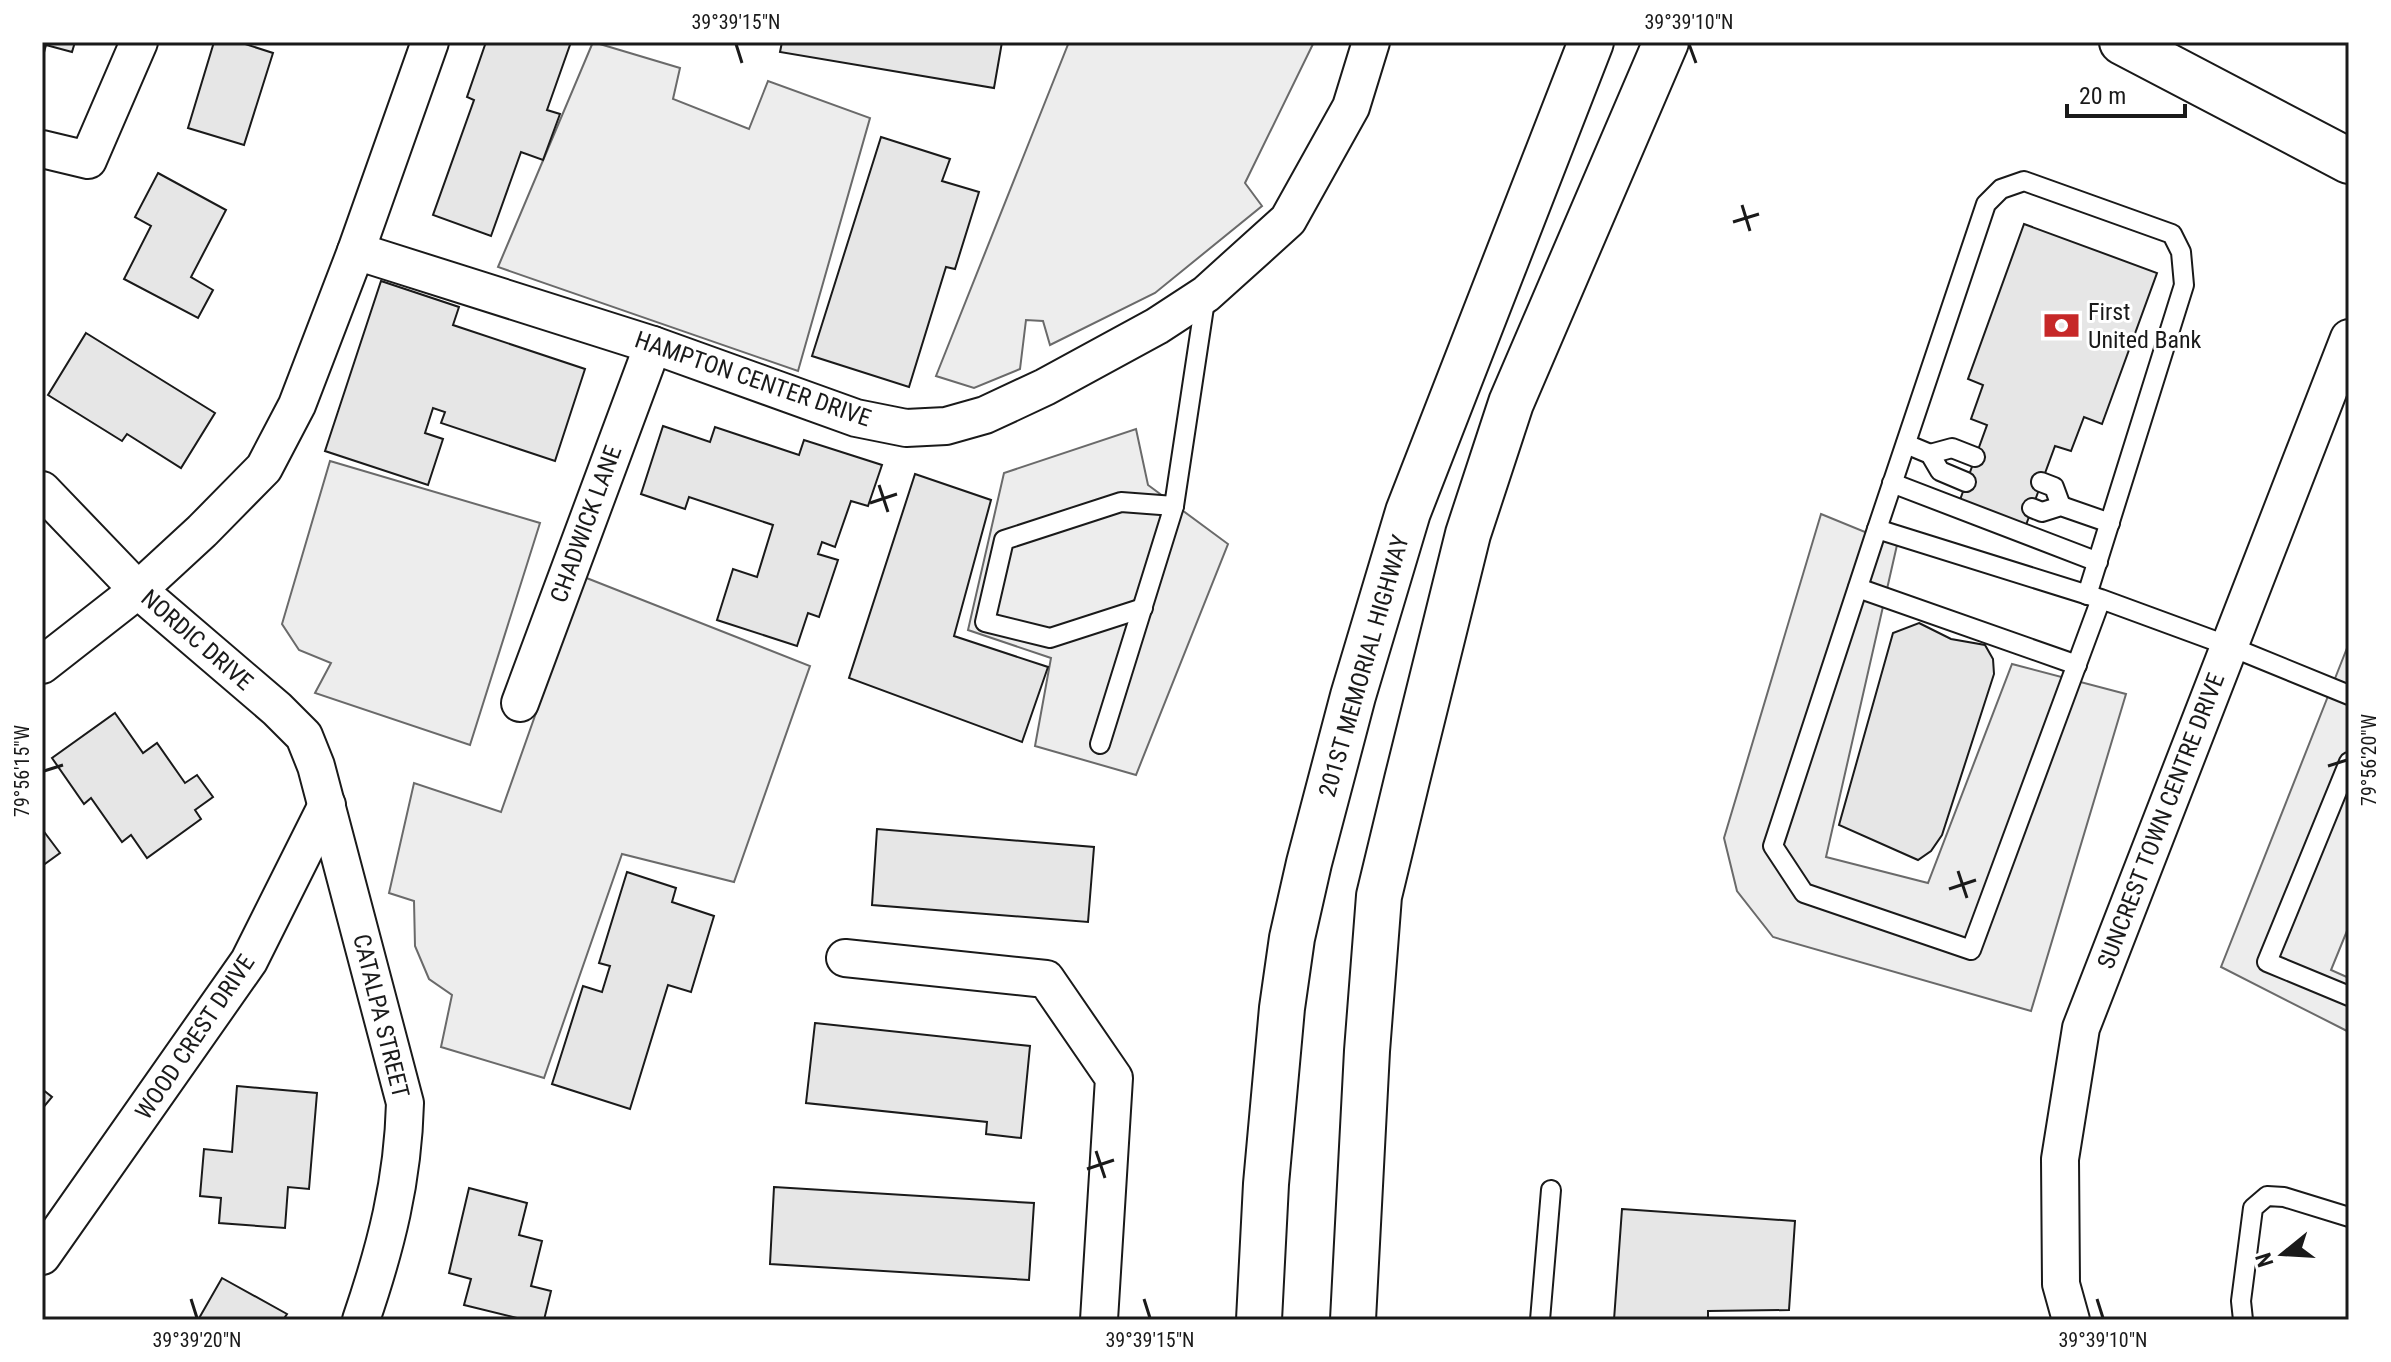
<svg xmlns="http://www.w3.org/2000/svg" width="2391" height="1362" font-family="'Roboto Condensed',sans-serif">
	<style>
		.parking { fill: #ededed; stroke: #6a6a6a; stroke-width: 2 }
		.building { fill: #e6e6e6; stroke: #1a1a1a; stroke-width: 2 }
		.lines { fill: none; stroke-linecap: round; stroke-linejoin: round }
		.service-casing { stroke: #1a1a1a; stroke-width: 22 }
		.minor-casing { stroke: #1a1a1a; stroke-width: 40 }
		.tertiary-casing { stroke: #1a1a1a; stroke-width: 48 }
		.primary-casing { stroke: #1a1a1a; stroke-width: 48 }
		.service { stroke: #fff; stroke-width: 18 }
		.minor { stroke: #fff; stroke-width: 36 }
		.tertiary { stroke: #fff; stroke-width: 44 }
		.primary { stroke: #fff; stroke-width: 44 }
		.ticks { fill: none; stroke: #1a1a1a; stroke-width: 3 }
		.labels { text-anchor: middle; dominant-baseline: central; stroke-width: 6; stroke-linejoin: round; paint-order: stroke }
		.poi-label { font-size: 24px; fill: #1a1a1a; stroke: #fff; text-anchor: start }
		.street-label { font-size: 24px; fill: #1a1a1a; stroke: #fff }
		.neatline { fill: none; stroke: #1a1a1a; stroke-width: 3 }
		.ticks-label { font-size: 20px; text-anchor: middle; fill: #1a1a1a }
	</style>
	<rect width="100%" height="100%" fill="#fff"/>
	<g class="parking">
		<path d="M593,42L680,68L673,99L749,129L768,81L870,118L798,371L498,267Z"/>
		<path d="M1069,42H1314L1245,183L1262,206L1155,293L1050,345L1043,321L1026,320L1020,369L974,388L936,376Z"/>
		<path d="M1136,429L1148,485L1228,544L1136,775L1035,746L1051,658L968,630L1004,473Z"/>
		<path d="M330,461L540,523L470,745L315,693L331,663L299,650L282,624Z"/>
		<path d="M1821,514L1897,545L1826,857L1928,883L2012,664L2126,694L2031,1011L1773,937L1737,891L1724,838Z"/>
		<path d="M584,577L810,666L734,882L622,854L544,1078L441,1047L452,995L429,979L415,946L414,901L389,893L414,783L501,812Z"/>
		<path d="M2349,643V926L2331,970L2349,978V1032L2221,967Z"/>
	</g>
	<g class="building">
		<path d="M42,42H75L72,52L46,45L42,60Z"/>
		<path d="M214,42H239L273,53L244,145L188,128Z"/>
		<path d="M486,42H571L547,110L560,114L543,160L521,152L491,236L433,215L474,100L467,97Z"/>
		<path d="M782,42H1002L994,88L780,52Z"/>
		<path d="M881,137L950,159L942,181L979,192L955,269L946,267L909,387L812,356Z"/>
		<path d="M158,173L226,210L191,277L213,290L198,318L124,279L151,226L135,217Z"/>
		<path d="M2024,224L2157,273L2102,424L2084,417L2071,451L2055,446L2026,525L1960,500L1987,425L1971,419L1983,385L1968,379Z"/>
		<path d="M381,281L459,307L453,325L585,369L555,461L441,423L445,412L433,408L425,433L443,439L428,485L325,451Z"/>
		<path d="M86,333L215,413L181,468L127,434L122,441L48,395Z"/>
		<path d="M663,426L710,442L715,427L799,455L804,440L882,465L868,506L851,501L835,547L822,542L818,554L838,560L819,617L808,613L797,646L717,620L733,569L757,577L773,525L689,497L685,509L641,494Z"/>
		<path d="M915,474L991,500L954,636L1048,667L1022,742L849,678Z"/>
		<path d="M1919,623L1951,639L1985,645L1993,659L1994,674L1942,835L1931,851L1918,860L1839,825L1893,633Z"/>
		<path d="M115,713L143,753L157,743L185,783L197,775L213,797L195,810L201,819L147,858L131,835L122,842L91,798L84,804L52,758Z"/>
		<path d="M42,829L60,853L42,866Z"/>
		<path d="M877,829L1094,847L1088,922L872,905Z"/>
		<path d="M627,872L676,888L672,902L714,916L691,992L668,985L630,1109L552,1084L583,986L602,992L610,966L599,963Z"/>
		<path d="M815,1023L1030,1046L1021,1138L986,1134L987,1122L806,1103Z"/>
		<path d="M237,1086L317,1093L309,1189L288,1187L285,1228L219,1223L221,1198L200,1196L204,1149L232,1152Z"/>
		<path d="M42,1089L52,1097L42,1109Z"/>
		<path d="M774,1187L1034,1203L1029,1280L770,1264Z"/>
		<path d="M469,1188L527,1203L519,1235L542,1241L531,1286L551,1291L544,1320H525L464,1305L471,1279L449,1273Z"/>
		<path d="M1622,1209L1795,1221L1789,1310L1708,1311V1320H1614Z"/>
		<path d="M222,1278L287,1314L283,1320H198Z"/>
	</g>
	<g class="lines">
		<defs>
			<g id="service">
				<path d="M1906,444L1930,454L1940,471L1966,482"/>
				<path d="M1930,454L1952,448L1975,457"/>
				<path d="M2041,482L2054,487L2061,506"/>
				<path d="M1892,483L2098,562"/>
				<path d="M2032,508L2042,512L2061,506L2110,523"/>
				<path d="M1877,529L1986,204L2001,189L2024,181L2172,234L2181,252L2184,285L2087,595"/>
				<path d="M1858,588L2077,665"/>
				<path d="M2101,599L1971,950L1804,893L1773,846L1877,529L2101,599L2229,646L2349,695"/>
				<path d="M1143,608L1050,638L985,622L1004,540L1121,502L1174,506"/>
				<path d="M1100,744L1174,506L1206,294"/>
				<path d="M2349,762L2267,962L2349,996"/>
				<path d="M1540,1320L1551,1190"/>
				<path d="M2243,1320L2241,1301L2253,1208L2267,1196L2284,1197L2349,1217"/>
			</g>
			<g id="minor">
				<path d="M42,149L88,160L139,42"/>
				<path d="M356,251L653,345L856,418L906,428L946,426L985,415L1045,387L1157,326L1206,294L1288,220L1351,107L1371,42"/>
				<path d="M42,490L138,590L277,709L304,736L316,766L405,1103C403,1181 386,1247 361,1320"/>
				<path d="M42,665L138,590L202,531L264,468L297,405L356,251L430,42"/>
				<path d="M520,703L653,345"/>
				<path d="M845,958L1046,979L1114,1078L1099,1320"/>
				<path d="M42,1256L249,961L327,805"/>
				<path d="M2071,1320L2061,1284L2060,1159L2081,1028L2349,338"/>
			</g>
			<path id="tertiary" d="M2122,42L2349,161"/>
			<g id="primary">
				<path d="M1259,1320L1266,1184L1282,1008L1292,938L1309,863L1353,696L1408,512L1591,42"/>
				<path d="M1353,1320L1367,1051L1379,896L1407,780L1468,534L1511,403L1666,42"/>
			</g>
		</defs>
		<use href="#service" class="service-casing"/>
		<use href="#minor" class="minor-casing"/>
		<use href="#tertiary" class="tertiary-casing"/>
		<use href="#primary" class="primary-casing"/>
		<use href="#service" class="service"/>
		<use href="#minor" class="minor"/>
		<use href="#tertiary" class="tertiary"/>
		<use href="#primary" class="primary"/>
	</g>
	<path class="ticks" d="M736,44L742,63M1689,44L1696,63M1742,205L1750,231M1733,222L1759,214M879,485L888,512M870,503L897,494M2328,766L2347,760M44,771L63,765M1958,871L1967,898M1949,889L1976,880M1096,1151L1105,1178M1087,1169L1114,1160M191,1299L197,1318M1144,1299L1150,1318M2097,1299L2103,1318"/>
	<defs>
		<symbol id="bank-bare" viewBox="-9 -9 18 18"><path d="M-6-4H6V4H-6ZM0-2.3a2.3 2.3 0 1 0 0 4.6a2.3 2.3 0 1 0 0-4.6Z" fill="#c62828" stroke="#fff" stroke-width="2.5" paint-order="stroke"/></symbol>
	</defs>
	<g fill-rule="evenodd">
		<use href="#bank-bare" x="2036" y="300" width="51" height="51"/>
	</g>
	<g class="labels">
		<g class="poi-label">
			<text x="2088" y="312">First<tspan x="2088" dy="28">United Bank</tspan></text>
		</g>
		<g class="street-label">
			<text transform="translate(753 379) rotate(19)">HAMPTON CENTER DRIVE</text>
			<text transform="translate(586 524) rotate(-70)">CHADWICK LANE</text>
			<text transform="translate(197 640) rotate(41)">NORDIC DRIVE</text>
			<text transform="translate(1364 666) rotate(-74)">201ST MEMORIAL HIGHWAY</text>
			<text transform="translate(2161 821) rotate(-69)">SUNCREST TOWN CENTRE DRIVE</text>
			<text transform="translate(381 1016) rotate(76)">CATALPA STREET</text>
			<text transform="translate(195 1037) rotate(-56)">WOOD CREST DRIVE</text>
		</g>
	</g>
	<rect width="2391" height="1362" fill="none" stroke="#ffffff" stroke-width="88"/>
	<g transform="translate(2283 1254) rotate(252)" stroke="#ffffff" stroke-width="6" paint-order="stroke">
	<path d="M0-6L14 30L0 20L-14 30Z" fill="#1a1a1a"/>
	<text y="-12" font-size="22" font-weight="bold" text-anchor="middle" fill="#1a1a1a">N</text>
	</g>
	<path d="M2067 104v12h118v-12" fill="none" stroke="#1a1a1a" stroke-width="4"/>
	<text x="2079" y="104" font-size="24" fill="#1a1a1a" stroke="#ffffff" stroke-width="6" paint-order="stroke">20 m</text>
	<rect x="44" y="44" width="2303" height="1274" class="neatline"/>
	<g class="ticks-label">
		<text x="736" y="29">39°39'15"N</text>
		<text x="1689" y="29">39°39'10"N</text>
		<text transform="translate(2369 760) rotate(-90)" y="7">79°56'20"W</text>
		<text transform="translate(22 771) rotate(-90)" y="7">79°56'15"W</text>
		<text x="197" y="1347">39°39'20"N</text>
		<text x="1150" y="1347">39°39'15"N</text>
		<text x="2103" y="1347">39°39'10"N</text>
	</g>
</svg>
